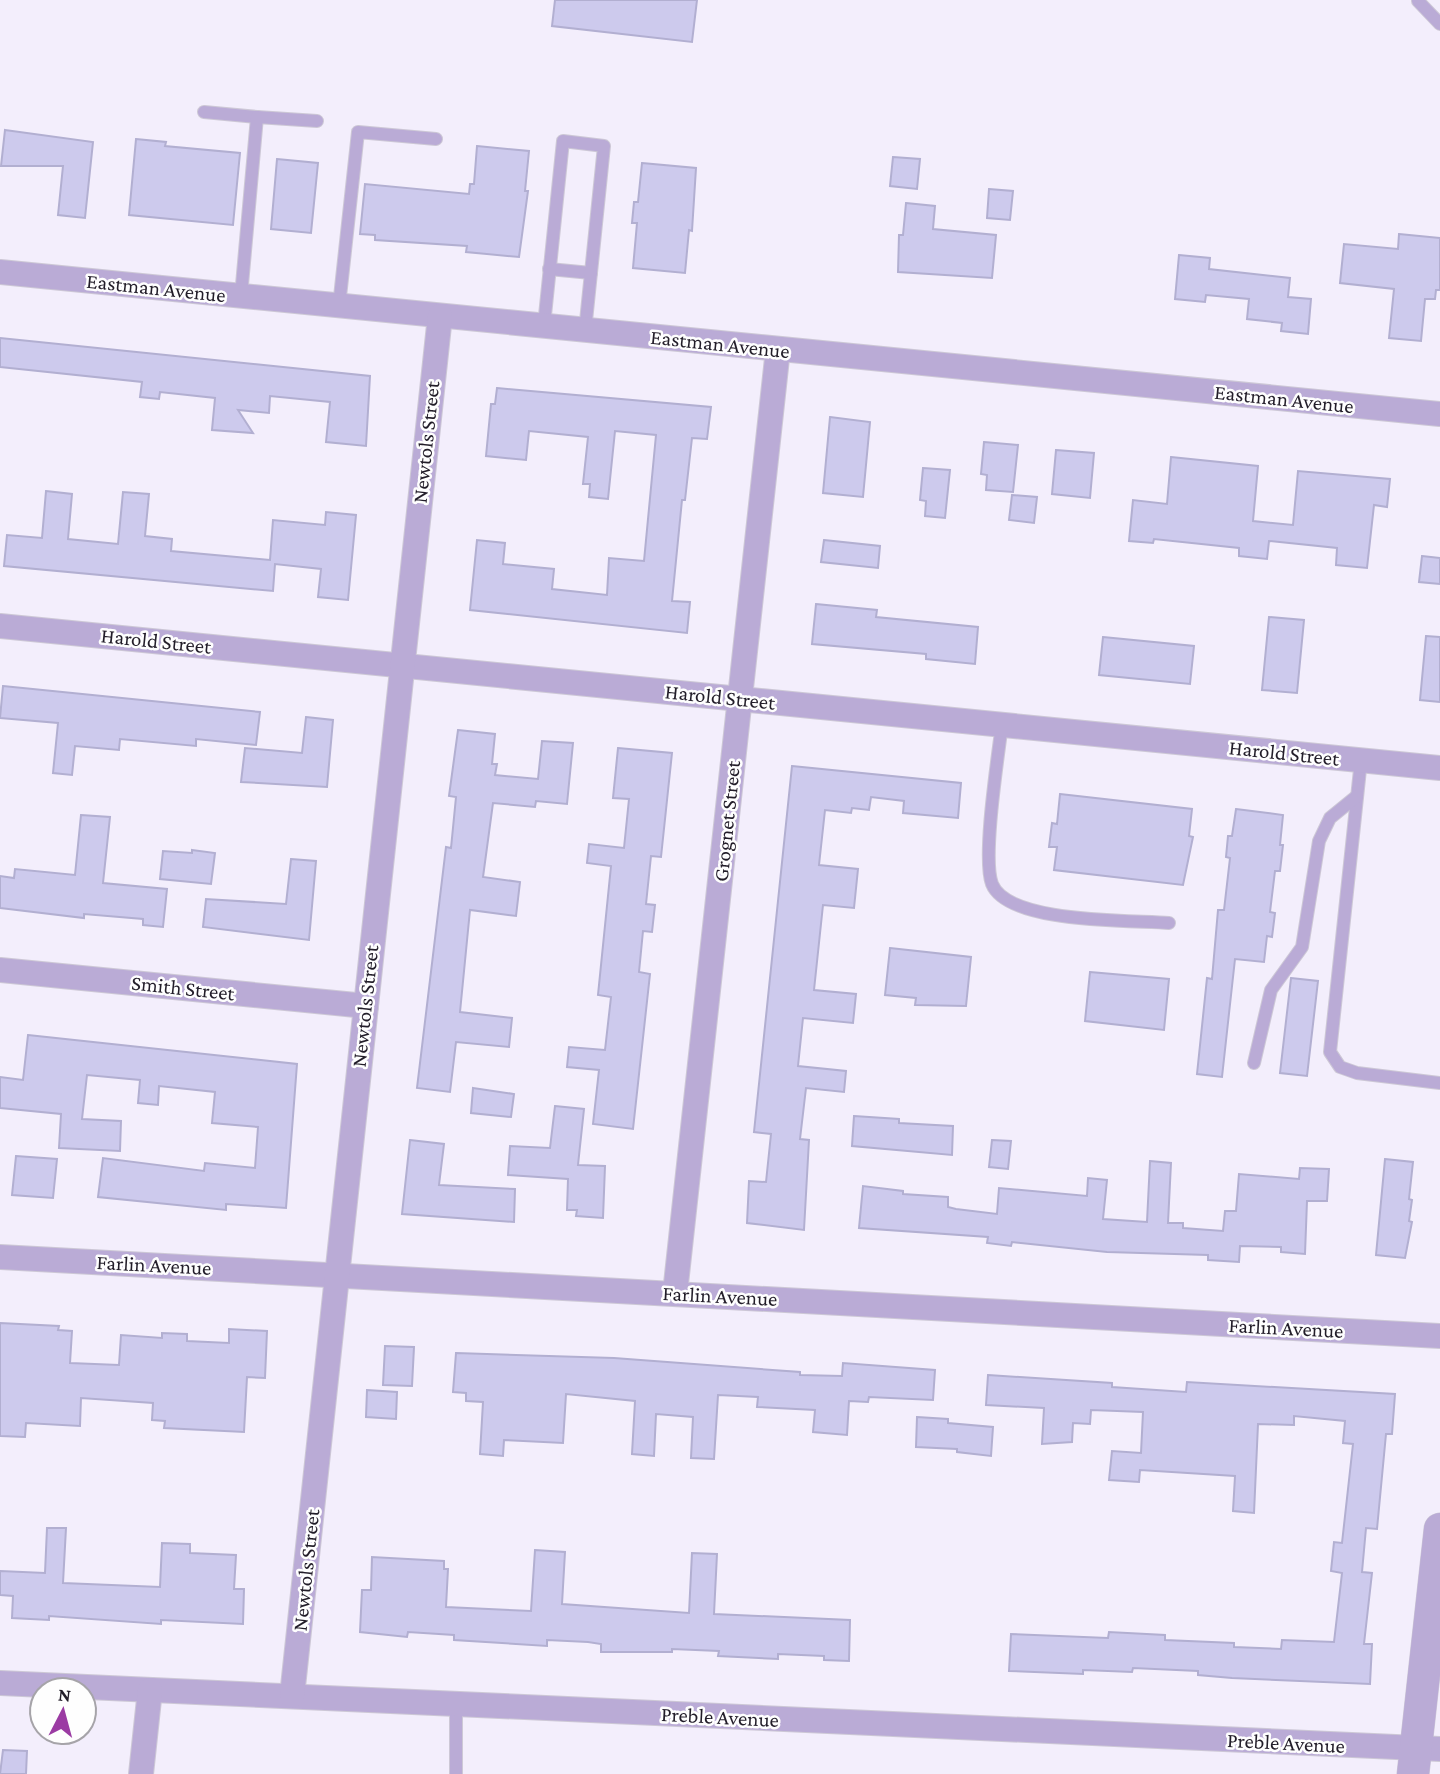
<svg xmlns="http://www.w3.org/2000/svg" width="1440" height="1774" font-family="'Crimson Pro',serif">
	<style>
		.building { fill: #cdcaed; stroke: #b2afd1; stroke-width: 2 }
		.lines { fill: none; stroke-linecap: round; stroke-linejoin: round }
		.service-casing { stroke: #cdc8d6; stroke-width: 14 }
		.minor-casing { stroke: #cdc8d6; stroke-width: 26 }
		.tertiary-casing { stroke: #cdc8d6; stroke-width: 33 }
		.service { stroke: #baabd6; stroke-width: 12 }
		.minor { stroke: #baabd6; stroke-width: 24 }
		.tertiary { stroke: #baabd6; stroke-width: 32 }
		.labels { text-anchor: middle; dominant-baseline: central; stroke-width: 5; stroke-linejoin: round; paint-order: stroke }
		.street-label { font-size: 21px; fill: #221d29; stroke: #fefefe }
	</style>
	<rect width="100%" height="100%" fill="#f3eefc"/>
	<g class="building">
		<path d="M555,0H697L692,42L552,26Z"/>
		<path d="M5,130L93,142L85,218L58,215L63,166H1Z"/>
		<path d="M136,139L166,142L165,146L240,153L233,225L129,215Z"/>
		<path d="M477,146L529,151L525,191H528L519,257L466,252L467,246L375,240V235L360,234L365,184L469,194L470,184H474Z"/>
		<path d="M893,157L920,159L917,189L890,186Z"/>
		<path d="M277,159L318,163L311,233L271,229Z"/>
		<path d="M642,163L696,168L692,231L689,230L685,273L633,268L637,223H632L634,202H638Z"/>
		<path d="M989,189L1013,191L1010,220L987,218Z"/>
		<path d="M906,203L935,206L933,229L996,235L992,278L898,272L899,235H903Z"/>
		<path d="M1399,234L1440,238V290H1436L1435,299H1425L1421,341L1389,338L1394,289L1340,283L1344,244L1398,249Z"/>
		<path d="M1179,255L1210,258L1209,269L1290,278L1288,297L1311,299L1308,334L1281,331L1282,323L1247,319L1249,299L1206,295L1205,302L1175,299Z"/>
		<path d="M0,338L370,376L366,446L326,442L330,402L270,396L269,413L238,410L253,433L212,430L215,398L160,392L159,399L140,397L142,382L0,367Z"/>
		<path d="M497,388L711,407L707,439L692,438L685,500H682L672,601L690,602L687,633L470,610L477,540L505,543L503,564L554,569L552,589L607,595L609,558L644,561L656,435L615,431L608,499L589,497L590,484H583L588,437L529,431L526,460L486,456L491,404H495Z"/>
		<path d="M830,417L870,422L863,497L823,493Z"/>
		<path d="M984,442L1018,445L1013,492L986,490L987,475L981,474Z"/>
		<path d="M1056,450L1094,453L1090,498L1052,494Z"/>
		<path d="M1171,457L1258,466L1253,521L1293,525L1298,471L1390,479L1387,507L1374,505L1367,568L1336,565L1337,548L1269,541L1267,559L1239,556V548L1154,539L1153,543L1129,541L1133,500L1167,504Z"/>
		<path d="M923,468L950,470L945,518L925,516L926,501L920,500Z"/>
		<path d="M46,491L72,494L68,539L118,544L123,492L149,494L145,536L172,539L171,551L270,560L273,520L325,525L326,512L356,515L348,600L318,597L321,569L275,564L273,591L4,566L7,535L42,538Z"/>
		<path d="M1012,495L1037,497L1034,523L1009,520Z"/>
		<path d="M824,540L880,546L878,568L821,562Z"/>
		<path d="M1422,556L1440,558V584L1419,582Z"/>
		<path d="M816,604L877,610L876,617L978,627L975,664L926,659V654L812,644Z"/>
		<path d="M1269,617L1304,620L1297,693L1262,690Z"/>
		<path d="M1426,636L1440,637V702L1420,700Z"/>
		<path d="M1103,637L1194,646L1190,684L1099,675Z"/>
		<path d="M3,686L260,712L256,745L196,739V746L120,739L119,750L75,746L72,775L53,773L58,723L0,718Z"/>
		<path d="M306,717L333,720L327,787L241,782L245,748L302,753Z"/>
		<path d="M458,730L495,734L492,764H497L495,775L538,779L542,741L573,743L567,804L536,801L535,807L493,803L483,877L520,882L516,916L470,910L460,1012L512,1018L509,1047L456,1042L450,1092L417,1088L446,847L451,848L456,797L449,796Z"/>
		<path d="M618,748L672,753L661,857L651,856L646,904L655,905L652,932L643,931L639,972L650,974L633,1129L593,1124L599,1070L567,1067L569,1047L605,1050L611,997L598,995L611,866L587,863L589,844L624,848L629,799L613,798Z"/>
		<path d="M792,766L961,783L958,818L903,813L904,801L871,797L869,810L852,808L851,813L825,810L819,865L858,869L854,908L823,905L814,990L856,994L853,1023L803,1018L798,1066L846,1071L844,1092L806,1088L800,1139L809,1140L804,1230L747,1223L749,1181L766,1182L771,1134L754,1132Z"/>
		<path d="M1060,794L1192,809L1189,836L1193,837L1183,885L1054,870L1057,847H1049L1052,823L1057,824Z"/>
		<path d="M1236,809L1283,815L1280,845H1283L1280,871H1275L1270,912L1275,913L1272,937L1267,936L1264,962L1235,959L1222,1077L1197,1074L1207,978L1212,979L1218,910H1224L1230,858L1226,857L1228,836H1232Z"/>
		<path d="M81,815L110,817L103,883L167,889L163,927L143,925V919L84,914V918L0,908V876L14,878L15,869L75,875Z"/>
		<path d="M192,850L215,853L211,884L160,879L163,851L192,853Z"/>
		<path d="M291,859L316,861L309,940L203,927L206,899L286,904Z"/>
		<path d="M890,948L971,957L966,1006L915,1005L916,998L885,995Z"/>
		<path d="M1090,972L1169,979L1164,1030L1085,1021Z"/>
		<path d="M1291,978L1318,981L1307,1076L1280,1073Z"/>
		<path d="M28,1035L297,1064L286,1208L226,1204V1210L98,1197L103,1158L204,1171L205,1163L255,1168L258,1127L212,1123L215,1092L159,1086L158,1105L138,1103L140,1080L87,1075L82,1119L121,1121L120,1151L59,1148L61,1114L0,1108V1077L23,1080Z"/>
		<path d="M473,1088L514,1094L511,1117L471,1113Z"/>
		<path d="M555,1106L584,1109L578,1165L605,1166L603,1218L576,1216L577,1210H567L568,1179L508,1175L510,1146L550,1148Z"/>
		<path d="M854,1116L899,1119V1123L953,1126L952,1155L852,1146Z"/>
		<path d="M410,1140L444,1144L439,1185L515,1189L514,1222L402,1214Z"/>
		<path d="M992,1140L1011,1141L1008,1169L989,1167Z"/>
		<path d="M16,1156L57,1159L53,1198L12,1195Z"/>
		<path d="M1385,1159L1413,1162L1409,1199L1412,1200L1409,1221L1412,1222L1405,1258L1376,1255Z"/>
		<path d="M1150,1161L1171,1163L1168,1223H1183V1228L1223,1231L1225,1211H1236L1239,1174L1299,1179L1300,1168L1329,1169L1327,1201H1307L1305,1254L1281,1252V1247L1240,1246L1239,1262L1208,1260V1255L1107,1252L1012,1242L1011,1246L987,1243L988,1237L859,1228L863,1186L903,1191V1194L948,1197V1207L956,1209L997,1214L999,1188L1087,1196L1088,1178L1107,1180L1103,1219L1147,1222Z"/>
		<path d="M0,1323L59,1326L58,1330L72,1331L70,1363L119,1365L121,1335L162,1338V1333L187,1334V1341L229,1343V1329L267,1331L265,1378L247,1377L244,1432L164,1428L165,1421L152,1420L153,1403L81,1398L80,1426L26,1423L25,1437L0,1436Z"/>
		<path d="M385,1346L414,1347L412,1386L383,1385Z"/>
		<path d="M456,1353L614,1358L800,1372V1375L842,1376L843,1363L935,1370L933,1400L869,1397L868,1402L849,1401L847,1435L813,1432L815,1410L757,1407L758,1397L718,1395L714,1459L691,1458L693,1417L656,1414L654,1456L632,1454L635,1401L566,1394L563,1443L504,1440L503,1456L480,1454L483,1402L466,1401V1393L453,1392Z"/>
		<path d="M988,1375L1112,1383V1387L1186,1392L1187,1382L1395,1394L1392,1434H1386L1377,1529L1366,1528L1362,1572L1372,1573L1364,1644H1372L1370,1684L1232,1678L1198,1675V1671L1133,1668L1132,1672L1083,1670V1674L1009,1671L1011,1634L1108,1638L1109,1632L1165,1635V1640L1234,1643V1647L1281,1649L1282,1640L1334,1642L1342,1573L1331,1571L1334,1542L1342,1543L1353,1444L1343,1443L1345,1421L1294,1416V1425L1258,1424L1254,1513L1233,1511L1235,1476L1140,1470L1139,1482L1109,1480L1112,1451L1141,1453L1143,1412L1091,1410L1090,1424L1073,1423L1072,1442L1042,1444L1044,1408L986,1405Z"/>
		<path d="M367,1390L397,1392L396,1419L366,1417Z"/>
		<path d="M917,1417L948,1419V1423L993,1427L991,1456L957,1452V1449L916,1447Z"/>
		<path d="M47,1528H66L63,1583L160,1587L162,1543L190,1544V1553L236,1555L234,1589H244L243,1624L161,1620V1624L49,1616V1620L12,1618L13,1596L0,1595V1571L45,1573Z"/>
		<path d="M535,1550L565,1552L562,1604L689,1613L692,1553L717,1554L714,1614L850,1620L849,1661L824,1660V1656L778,1654V1659L718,1656L719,1651L672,1649V1652H601V1644L588,1642L547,1640V1646L454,1640V1635L408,1632L407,1637L360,1632L362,1590H371L372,1557L444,1561V1569H448L446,1607L531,1611Z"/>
		<path d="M3,1750L27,1751L26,1774H0Z"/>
	</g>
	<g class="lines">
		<defs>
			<g id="service">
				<path d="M1418,1L1440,24"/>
				<path d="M204,112L257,117"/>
				<path d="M549,269L591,273"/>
				<path d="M241,296L257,117L317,121"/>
				<path d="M339,306L358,132L436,139"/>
				<path d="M544,325L563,141L604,146L585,331"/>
				<path d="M1002,724C998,757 982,858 992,884C1008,924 1131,920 1169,923"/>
				<path d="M1361,760L1330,1052L1340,1067L1357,1073L1440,1083"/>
				<path d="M1254,1063L1271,990L1302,947L1319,841L1330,818L1357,796"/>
				<path d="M456,1774V1705"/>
			</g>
			<g id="minor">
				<path d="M0,272L1440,414"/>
				<path d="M0,626L1440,768"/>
				<path d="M0,970L366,1006"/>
				<path d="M0,1257L1440,1336"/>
				<path d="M675,1293L778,349"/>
				<path d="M0,1683L1440,1749"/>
				<path d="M292,1696L440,316"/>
				<path d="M141,1774L150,1690"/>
			</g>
			<path id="tertiary" d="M1413,1774L1440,1529"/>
		</defs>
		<use href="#service" class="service-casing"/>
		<use href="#minor" class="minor-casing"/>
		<use href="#tertiary" class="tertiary-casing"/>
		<use href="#service" class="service"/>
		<use href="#minor" class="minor"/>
		<use href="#tertiary" class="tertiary"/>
	</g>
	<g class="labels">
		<g class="street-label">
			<text transform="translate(156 288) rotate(6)">Eastman Avenue</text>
			<text transform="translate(720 344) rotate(6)">Eastman Avenue</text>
			<text transform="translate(1284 399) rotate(6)">Eastman Avenue</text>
			<text transform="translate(426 442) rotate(-84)">Newtols Street</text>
			<text transform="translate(156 641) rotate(6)">Harold Street</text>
			<text transform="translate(720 697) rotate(6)">Harold Street</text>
			<text transform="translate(1284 753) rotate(6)">Harold Street</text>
			<text transform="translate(727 821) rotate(-84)">Grognet Street</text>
			<text transform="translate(183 988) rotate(6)">Smith Street</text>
			<text transform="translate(365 1006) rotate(-84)">Newtols Street</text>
			<text transform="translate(154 1265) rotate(3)">Farlin Avenue</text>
			<text transform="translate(720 1296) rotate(3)">Farlin Avenue</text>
			<text transform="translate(1286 1328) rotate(3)">Farlin Avenue</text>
			<text transform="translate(306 1570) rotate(-84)">Newtols Street</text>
			<text transform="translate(720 1717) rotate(3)">Preble Avenue</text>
			<text transform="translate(1286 1743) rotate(3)">Preble Avenue</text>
		</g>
	</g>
	<g transform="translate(63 1711) rotate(6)"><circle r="33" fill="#fefefe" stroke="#a6a4a9" stroke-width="2"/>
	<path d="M0-5L12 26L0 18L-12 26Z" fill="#9b3ba3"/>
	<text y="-10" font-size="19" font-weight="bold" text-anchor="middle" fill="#221d29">N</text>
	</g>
</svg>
